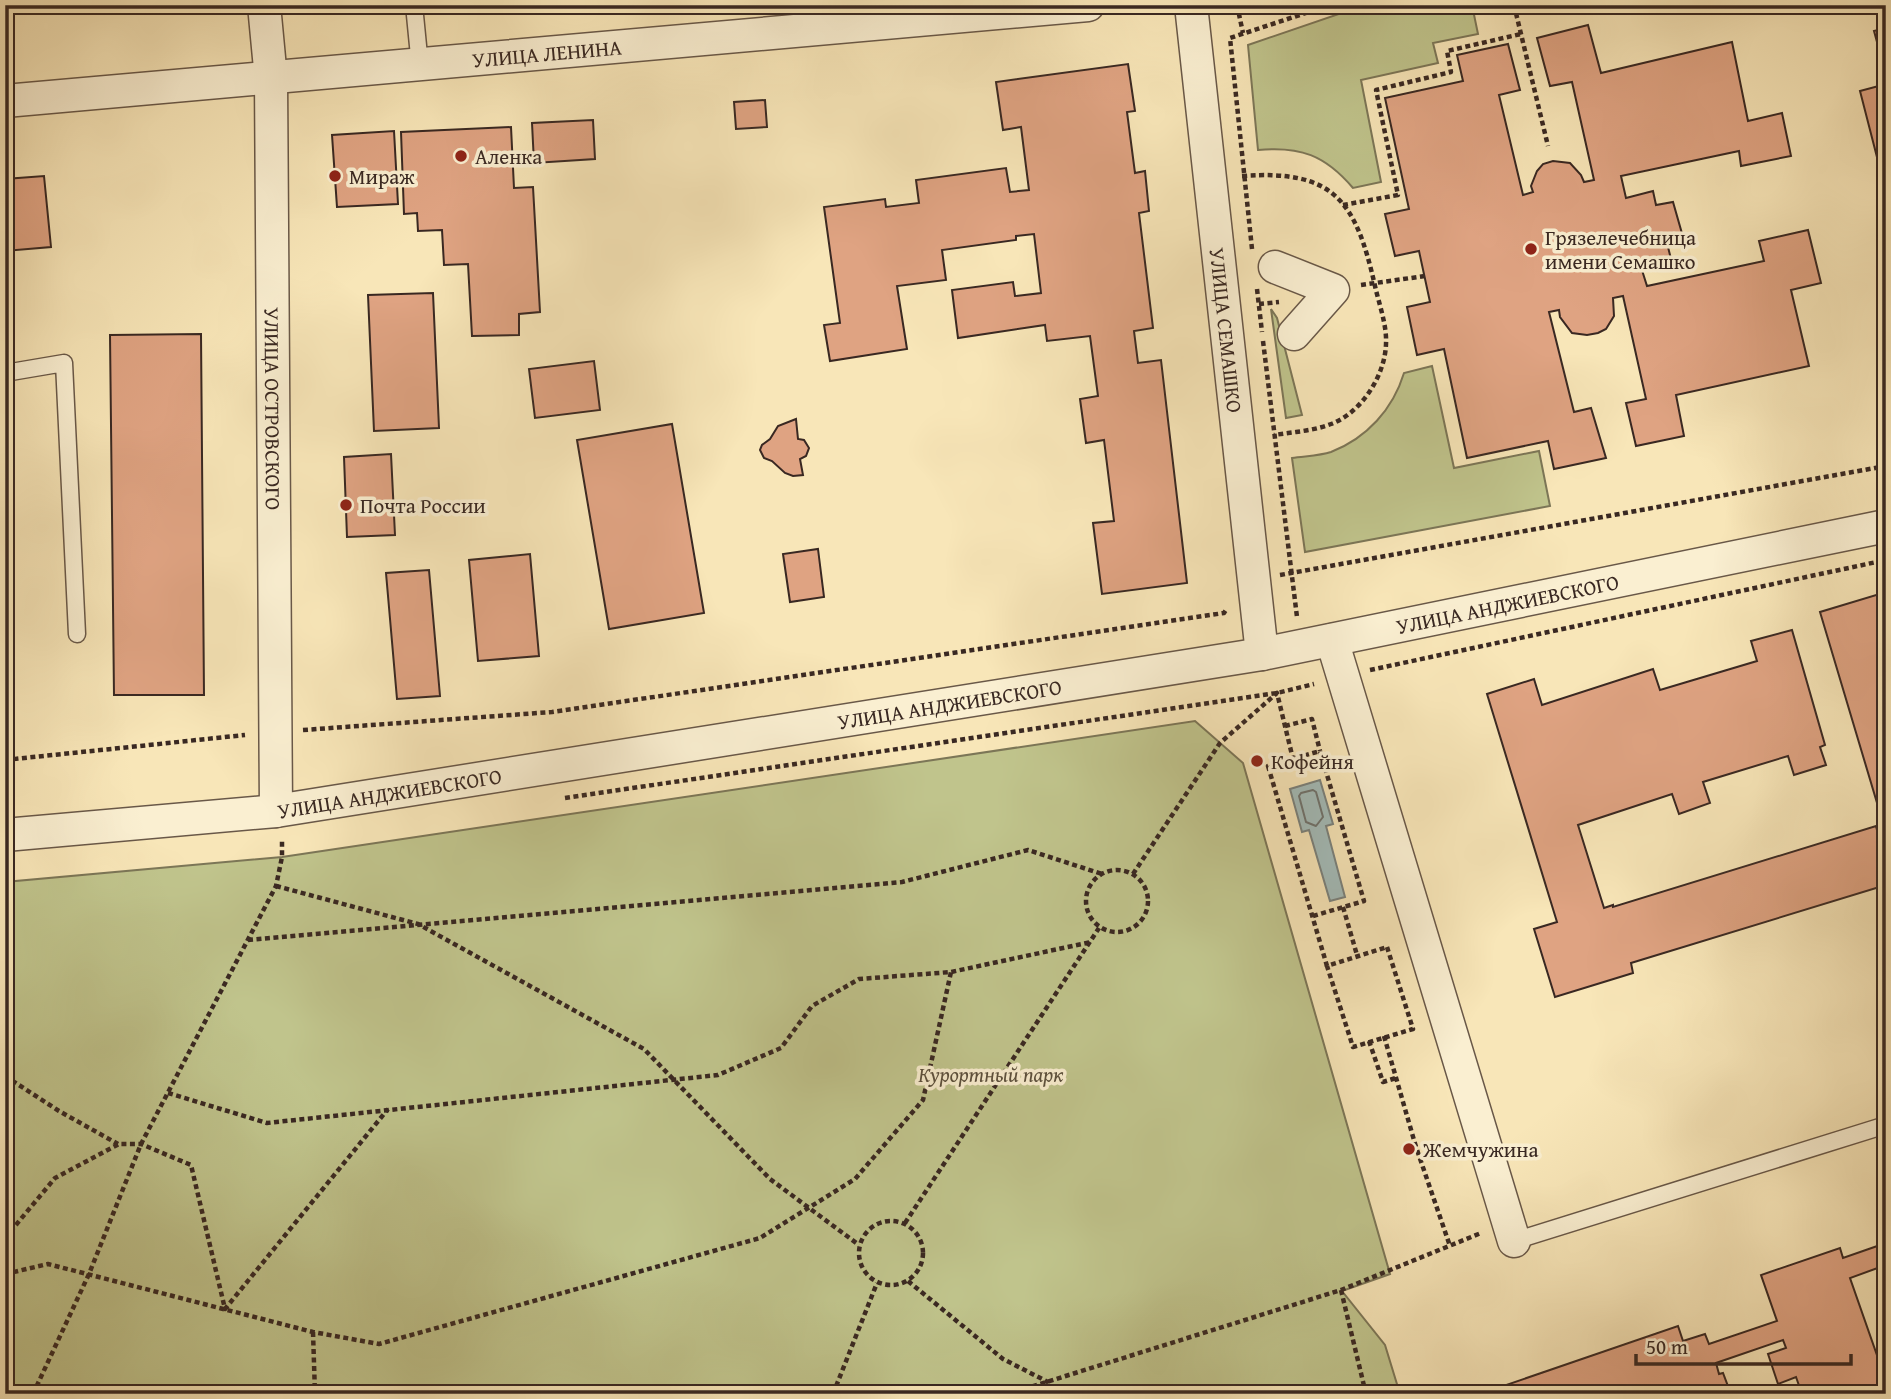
<svg xmlns="http://www.w3.org/2000/svg" width="1891" height="1399" font-family="'Gentium Book Plus',serif">
	<style>
		.green { fill: #c0c48c; stroke: #7c7657; stroke-width: 2 }
		.water { fill: #a3bcba; stroke: #79817d; stroke-width: 2 }
		.lines { fill: none; stroke-linecap: round; stroke-linejoin: round }
		.shore { stroke: #6e726e; stroke-width: 2 }
		.building { fill: #dfa382; stroke: #392822; stroke-width: 2 }
		.lane-casing { stroke: #695848; stroke-width: 19 }
		.street-casing { stroke: #695848; stroke-width: 35 }
		.path { stroke: #392822; stroke-width: 4.5; stroke-dasharray: 5 3.5; stroke-linecap: butt }
		.lane { stroke: #faefd1; stroke-width: 16 }
		.street { stroke: #faefd1; stroke-width: 32 }
		.poi-dot { fill: #8f2418; stroke: #faefd1; stroke-width: 2.5 }
		.labels { text-anchor: middle; dominant-baseline: central; stroke-width: 7; stroke-linejoin: round; paint-order: stroke }
		.street-label { font-size: 21px; fill: #392822; stroke: #faefd1 }
		.poi-label { font-size: 21px; fill: #392822; stroke: #faefd1; text-anchor: start }
		.park-label { font-size: 21px; font-style: italic; fill: #5b4f3c; stroke: #faefd1 }
	</style>
	<rect width="100%" height="100%" fill="#f8e6b8"/>
	<filter id="stains"><feTurbulence type="fractalNoise" baseFrequency=".00286" numOctaves="4"/><feColorMatrix values="0 0 0 0 .2 0 0 0 0 .09 0 0 0 0 .02 0 0 0 .5 -.17"/></filter>
	<radialGradient id="worn" r=".72"><stop offset=".6" stop-color="#630" stop-opacity="0"/><stop offset="1" stop-color="#630" stop-opacity=".3"/></radialGradient>
	<g class="green">
		<path d="M1365,5H1472L1478,34L1433,43L1438,63L1361,80L1381,182L1353,188C1325,155 1300,146 1258,150L1248,45Z"/>
		<path d="M1271,309L1277,318L1302,415L1286,418Z"/>
		<path d="M1432,366L1454,468L1539,451L1550,506L1305,552L1292,458C1304,456 1319,456 1331,452C1367,438 1393,409 1404,373Z"/>
		<path d="M1195,721L1243,763L1390,1274L1342,1291L1385,1345L1400,1394H5V882L282,857Z"/>
	</g>
	<path class="water" d="M1320,780L1333,824L1326,826L1345,897L1330,901L1309,830L1302,832L1290,789Z"/>
	<g class="lines">
		<path class="shore" d="M1313,790L1316,792L1323,817L1316,826L1306,822L1299,796L1301,793Z"/>
	</g>
	<g class="building">
		<path d="M1588,25L1601,73L1732,42L1748,121L1782,113L1791,156L1741,166L1739,151L1621,176L1626,198L1653,191L1656,205L1673,202L1685,244L1668,247L1671,259L1641,267L1647,286L1764,261L1759,241L1808,230L1821,283L1791,290L1809,366L1676,395L1684,436L1636,446L1626,403L1646,399L1623,296L1613,298L1614,316L1606,329L1598,333L1587,335L1572,333L1560,317L1559,310L1549,312L1574,412L1591,408L1606,458L1554,469L1548,441L1467,458L1444,349L1417,355L1407,307L1430,302L1419,251L1395,256L1385,214L1409,209L1385,98L1463,81L1457,55L1508,44L1520,90L1499,95L1523,195L1533,192L1531,186L1537,171L1543,164L1553,161L1570,163L1581,175L1584,182L1594,180L1572,82L1550,86L1537,38Z"/>
		<path d="M1886,28V75L1874,31Z"/>
		<path d="M1128,64L1135,111L1127,112L1135,173L1145,171L1149,211L1139,213L1153,328L1134,331L1138,363L1161,360L1187,583L1102,594L1093,523L1114,521L1104,440L1086,443L1080,399L1098,396L1090,336L1047,341L1045,325L958,338L952,290L1013,282L1015,296L1041,293L1034,234L1016,236V240L942,250L946,280L897,286L907,349L830,361L824,325L840,323L824,207L885,199L886,207L919,203L916,180L1006,168L1010,192L1029,190L1021,127L1003,130L996,82Z"/>
		<path d="M1886,84V163L1879,165L1860,91Z"/>
		<path d="M765,100L767,127L736,129L734,102Z"/>
		<path d="M593,120L595,159L534,163L532,123Z"/>
		<path d="M511,127L514,188L533,187L540,312L519,314V335L472,336L468,264L444,265L442,230L418,231L417,213L404,214L401,132Z"/>
		<path d="M394,131L398,204L337,207L332,135Z"/>
		<path d="M44,176L51,247L5,251V179Z"/>
		<path d="M433,293L439,428L374,431L368,295Z"/>
		<path d="M201,334L204,695H114L110,335Z"/>
		<path d="M594,361L600,410L535,418L529,369Z"/>
		<path d="M796,419L798,439L804,440L809,448L806,456L800,459L803,475L793,476L785,473L772,461L764,458L760,450L762,445L770,439L778,426Z"/>
		<path d="M672,424L704,613L609,629L577,440Z"/>
		<path d="M391,454L395,535L347,537L344,457Z"/>
		<path d="M818,549L824,597L790,602L783,554Z"/>
		<path d="M530,554L539,656L478,661L469,560Z"/>
		<path d="M429,570L440,696L397,699L386,573Z"/>
		<path d="M1886,592V833L1820,612Z"/>
		<path d="M1792,630L1825,745L1820,747L1826,765L1794,775L1788,756L1703,782L1710,803L1679,814L1672,794L1578,825L1604,908L1613,905V907L1876,826L1880,842L1886,840V885L1631,963L1633,973L1555,997L1534,929L1557,922L1487,694L1534,679L1542,705L1653,669L1660,690L1757,661L1751,641Z"/>
		<path d="M1886,1243V1265L1850,1278L1886,1381V1394H1802L1796,1377L1778,1384L1768,1354L1786,1348L1783,1340L1716,1363L1719,1374L1723,1373L1729,1389L1715,1394H1670L1667,1387L1646,1394H1480L1678,1326L1683,1341L1705,1334L1709,1344L1777,1321L1761,1275L1840,1248L1843,1258Z"/>
	</g>
	<g class="lines">
		<defs>
			<g id="lane">
				<path d="M414,5L420,66"/>
				<path d="M5,373L64,363L77,634"/>
				<path d="M1514,1241L1886,1125"/>
			</g>
			<g id="street">
				<path id="s1" d="M264,5L271,79L276,811"/>
				<path id="s2" d="M1191,5L1262,654"/>
				<path id="s3" d="M5,101L1088,5"/>
				<path d="M1275,267L1333,290L1294,334"/>
				<path d="M1332,640L1514,1241"/>
				<path id="s4" d="M5,835L276,811L1262,654L1886,526"/>
			</g>
		</defs>
		<use href="#lane" class="lane-casing"/>
		<use href="#street" class="street-casing"/>
		<g class="path">
			<path d="M1237,5L1243,33"/>
			<path d="M1514,5L1548,146"/>
			<path d="M1242,176C1335,169 1356,202 1375,286C1379,304 1387,325 1386,344C1385,376 1361,413 1331,424C1313,431 1293,432 1274,435"/>
			<path d="M1343,205L1398,195L1376,90L1451,72L1447,51L1521,34"/>
			<path d="M1252,249L1230,38L1330,5"/>
			<path d="M1361,285L1425,276"/>
			<path d="M1257,289L1262,332"/>
			<path d="M1259,304L1279,302"/>
			<path d="M1263,341L1297,617"/>
			<path d="M1280,575L1886,466"/>
			<path d="M1370,670L1886,560"/>
			<path d="M1285,726L1312,719L1320,751"/>
			<path d="M303,730L552,712L1224,613L1226,610"/>
			<path d="M5,760L245,735"/>
			<path d="M565,798L1277,693L1314,684"/>
			<circle cx="1117" cy="901" r="31"/>
			<path d="M1133,874L1220,743L1277,693L1293,759"/>
			<path d="M276,886L418,924L644,1049L770,1179L859,1245"/>
			<path d="M1343,907L1357,955"/>
			<path d="M1313,916L1364,901L1320,751L1268,766L1327,966"/>
			<path d="M248,940L902,882L1028,850L1102,874"/>
			<path d="M1387,947L1413,1029L1353,1047L1327,966Z"/>
			<path d="M1384,1036L1416,1147L1450,1246"/>
			<path d="M1369,1041L1383,1082L1396,1078"/>
			<path d="M5,1076L59,1111L118,1144"/>
			<path d="M168,1093L267,1123L718,1075L781,1048L812,1006L859,979L951,972L1091,942"/>
			<circle cx="891" cy="1253" r="32"/>
			<path d="M905,1223L1099,928"/>
			<path d="M5,1238L55,1178L119,1144H141L191,1165L225,1309L388,1109"/>
			<path d="M5,1274L48,1264L313,1332L379,1344L760,1238L855,1179L923,1100L951,972"/>
			<path d="M908,1281L1003,1359L1048,1382L1052,1394"/>
			<path d="M1341,1290L1366,1394"/>
			<path d="M313,1332L315,1394"/>
			<path d="M33,1394L89,1274L141,1144L276,886L282,857V840"/>
			<path d="M833,1394L877,1283"/>
			<path d="M1008,1394L1341,1290L1481,1233"/>
		</g>
		<use href="#lane" class="lane"/>
		<use href="#street" class="street"/>
	</g>
	<g class="poi-dot">
		<circle cx="461" cy="156" r="7"/>
		<circle cx="335" cy="176" r="7"/>
		<circle cx="1531" cy="249" r="7"/>
		<circle cx="346" cy="505" r="7"/>
		<circle cx="1257" cy="761" r="7"/>
		<circle cx="1409" cy="1149" r="7"/>
	</g>
	<g class="labels">
		<g class="street-label">
			<text stroke="none"><textPath href="#s3" startOffset="544">УЛИЦА ЛЕНИНА</textPath></text>
			<text stroke="none"><textPath href="#s2" startOffset="327">УЛИЦА СЕМАШКО</textPath></text>
			<text stroke="none"><textPath href="#s1" startOffset="404">УЛИЦА ОСТРОВСКОГО</textPath></text>
			<text stroke="none"><textPath href="#s4" startOffset="1521">УЛИЦА АНДЖИЕВСКОГО</textPath></text>
			<text stroke="none"><textPath href="#s4" startOffset="954">УЛИЦА АНДЖИЕВСКОГО</textPath></text>
			<text stroke="none"><textPath href="#s4" startOffset="387">УЛИЦА АНДЖИЕВСКОГО</textPath></text>
		</g>
		<g class="poi-label">
			<text x="475" y="156">Аленка</text>
			<text x="349" y="176">Мираж</text>
			<text x="1545" y="237">Грязелечебница<tspan x="1545" dy="24">имени Семашко</tspan></text>
			<text x="360" y="505">Почта России</text>
			<text x="1271" y="761">Кофейня</text>
			<text x="1423" y="1149">Жемчужина</text>
		</g>
		<g class="park-label">
			<text x="991" y="1074">Курортный парк</text>
		</g>
	</g>
	<rect width="1891" height="1399" fill="none" stroke="#f8e6b8" stroke-width="28"/>
	<rect x="7" y="7" width="1877" height="1385" fill="none" stroke="#392822" stroke-width="3.5"/>
	<rect x="14" y="14" width="1863" height="1371" fill="none" stroke="#392822" stroke-width="2"/>
	<path d="M1636 1354v10h215v-10" fill="none" stroke="#392822" stroke-width="3.5"/>
	<text x="1646" y="1354" font-size="21" fill="#392822" stroke="#faefd1" stroke-width="5" paint-order="stroke">50 m</text>
	<rect width="100%" height="100%" filter="url(#stains)"/>
	<rect width="100%" height="100%" fill="url(#worn)"/>
</svg>
